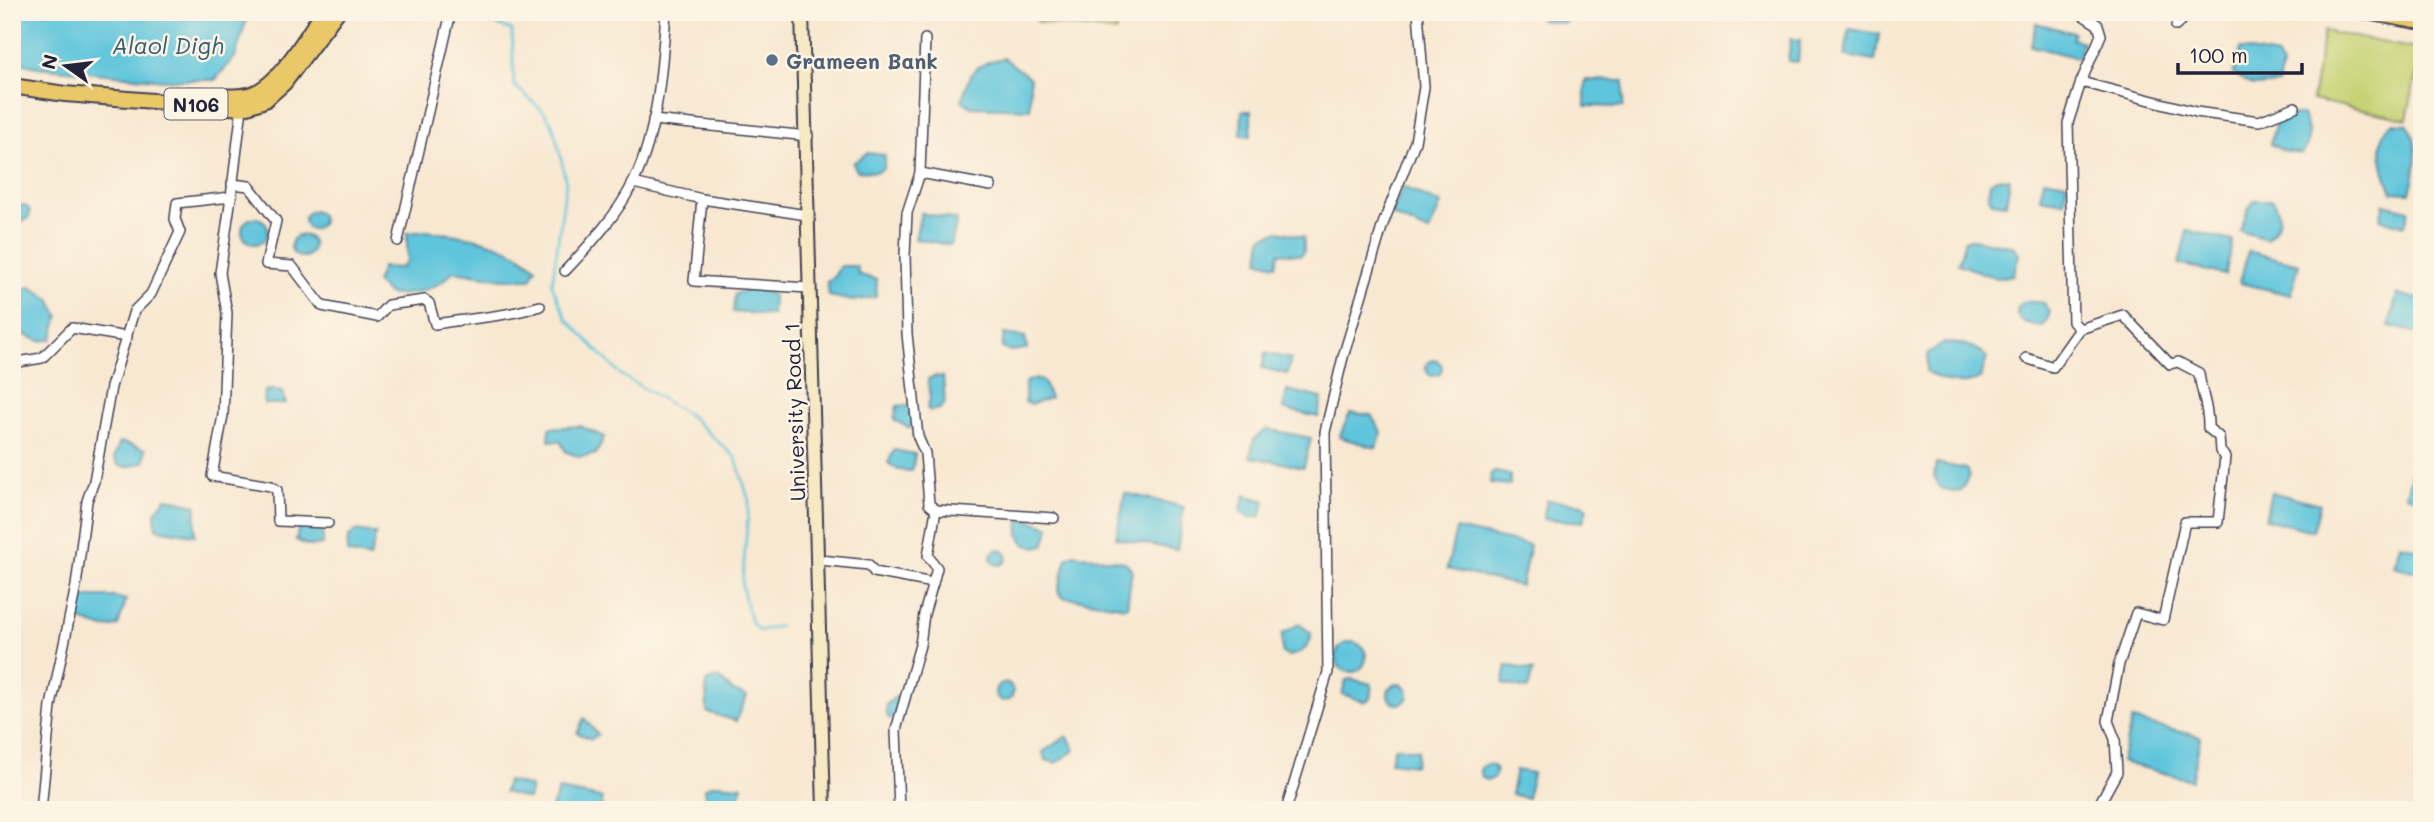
<svg xmlns="http://www.w3.org/2000/svg" width="2434" height="822" font-family="Mali,sans-serif">
	<style>
		.green { fill: #c6d273; stroke: #747a57; stroke-width: 2 }
		.water { fill: #5fc5dc; stroke: #40748c; stroke-width: 2 }
		.lines { fill: none; stroke-linecap: round; stroke-linejoin: round }
		.stream { stroke: #5fc5dc; stroke-width: 2.5 }
		.minor-casing { stroke: #424052; stroke-width: 12 }
		.secondary-casing { stroke: #424052; stroke-width: 16 }
		.trunk-casing { stroke: #424052; stroke-width: 18 }
		.minor { stroke: #fff; stroke-width: 9 }
		.secondary { stroke: #f7e9c3; stroke-width: 12 }
		.trunk { stroke: #eac769; stroke-width: 14 }
		.rail { stroke: #22223b; stroke-width: 2.5 }
		.service-dot { fill: #5c6f8a; stroke: #fcf5e5; stroke-width: 2.5 }
		.labels { text-anchor: middle; dominant-baseline: central; stroke-width: 5; stroke-linejoin: round; paint-order: stroke }
		.shield { fill: #fcf5e5; stroke: #63616e; stroke-width: 2 }
		.shield-label { font-size: 19px; font-weight: bold; fill: #22223b }
		.service-label { font-size: 21px; font-weight: bold; fill: #4e5e75; stroke: #fcf5e5; text-anchor: start }
		.street-label { font-size: 21px; fill: #22223b; stroke: #fcf5e5 }
		.water-label { font-size: 23px; font-style: italic; fill: #375b73; stroke: #fcf5e5 }
	</style>
	<rect width="100%" height="100%" fill="#fcf5e5"/>
	<filter id="ink" filterUnits="userSpaceOnUse"><feTurbulence type="fractalNoise" baseFrequency=".0143" numOctaves="2"/><feDisplacementMap in="SourceGraphic" scale="14" xChannelSelector="R" yChannelSelector="G"/><feConvolveMatrix kernelMatrix="1 2 1 2 8 2 1 2 1" color-interpolation-filters="sRGB"/></filter>
	<filter id="wash" filterUnits="userSpaceOnUse"><feTurbulence type="fractalNoise" baseFrequency=".00686" numOctaves="4" result="noise"/><feDisplacementMap in="SourceGraphic" scale="28" xChannelSelector="R" yChannelSelector="G"/><feGaussianBlur stdDeviation="1.57" result="paint"/><feColorMatrix in="noise" values="0 0 0 0 0 0 0 0 0 0 0 0 0 0 0 0 0 1.4 0 .05"/><feComposite in="paint" operator="in"/></filter>
	<g filter="url(#wash)">
		<rect width="100%" height="100%" fill="#f8e8d1"/>
		<g class="green">
			<path d="M1038,12H1118L1116,32L1037,22Z"/>
			<path d="M2324,31L2421,50L2407,119L2312,100Z"/>
		</g>
		<g class="water">
			<path d="M12,12H249L235,57L215,80H165L37,67L12,61Z"/>
			<path d="M1538,12H1572L1565,23L1541,20Z"/>
			<path d="M2036,23L2074,33L2072,39L2083,42L2079,58L2031,46Z"/>
			<path d="M1849,29L1879,34L1875,61L1845,56Z"/>
			<path d="M1791,39L1800,40L1798,62L1788,61Z"/>
			<path d="M2240,49L2276,56L2282,66L2278,84L2254,86L2233,74Z"/>
			<path d="M1004,58L1030,78V109L971,107L962,100C969,72 975,63 1004,58Z"/>
			<path d="M1585,80L1624,81L1623,107L1585,106Z"/>
			<path d="M1242,111H1251V136L1241,135Z"/>
			<path d="M2303,115C2309,129 2311,141 2302,154L2284,151L2270,144L2276,122L2284,116Z"/>
			<path d="M2393,123L2407,124C2421,141 2416,172 2410,193L2392,192C2384,173 2372,137 2393,123Z"/>
			<path d="M867,153L885,155L884,167L878,172L857,171L853,163Z"/>
			<path d="M1996,178L2010,179L2006,204L1992,202L1988,195L1990,183Z"/>
			<path d="M2044,179L2067,183L2064,202L2040,198Z"/>
			<path d="M1403,187L1441,204L1429,232L1391,215Z"/>
			<path d="M2255,200H2273C2283,214 2279,229 2266,239L2240,231L2249,208Z"/>
			<path d="M2384,204L2409,210L2405,226L2380,219Z"/>
			<circle cx="22" cy="213" r="8"/>
			<circle cx="313" cy="220" r="9"/>
			<path d="M921,213L957,220L951,245L915,239Z"/>
			<circle cx="255" cy="231" r="13"/>
			<path d="M2187,230L2233,241L2225,275L2179,264Z"/>
			<path d="M426,231C463,235 509,241 536,268L531,279H504L453,271C439,290 412,295 390,295L376,283L382,267L401,268L407,261V233Z"/>
			<path d="M1279,231L1304,237V251L1301,255L1279,253L1276,265L1259,261L1262,237Z"/>
			<circle cx="302" cy="246" r="11"/>
			<path d="M1973,239L2015,247L2019,255L2013,275L1996,278L1958,264L1965,240Z"/>
			<path d="M2248,251L2299,264L2291,295L2240,283Z"/>
			<path d="M840,266H857L858,274L877,280L876,297L853,301L829,296L827,281L834,277Z"/>
			<path d="M31,287L49,298L59,316L52,339L40,341L12,330V295L14,291Z"/>
			<path d="M761,289L773,296L772,315L733,312L735,294L748,289Z"/>
			<path d="M2397,294L2422,300V334L2389,326Z"/>
			<path d="M2025,301L2044,303L2050,312L2047,321L2041,327L2021,321L2017,315L2018,307Z"/>
			<path d="M1004,334L1025,337L1027,349L1010,351L1002,348Z"/>
			<path d="M1944,343C1961,343 1977,345 1987,358L1980,379C1960,388 1943,382 1926,371L1928,353Z"/>
			<path d="M1265,353L1291,359L1287,374L1262,368Z"/>
			<circle cx="1434" cy="368" r="8"/>
			<path d="M936,376L943,377L945,403L939,409L930,411L927,408L930,399L928,379Z"/>
			<path d="M1034,379L1043,381L1050,398L1031,405L1025,402V382Z"/>
			<path d="M272,390L282,392L286,404H264L265,391Z"/>
			<path d="M1287,390L1322,398L1318,417L1283,409Z"/>
			<path d="M906,405L911,408L916,427L909,428L894,420L897,406Z"/>
			<path d="M1350,413L1371,415L1382,433L1376,448L1339,437Z"/>
			<path d="M580,426L604,437L596,454L580,457L566,452L560,441H549L550,428Z"/>
			<path d="M1267,429L1311,438L1304,467L1250,457L1254,439Z"/>
			<path d="M120,442L146,449L144,462L128,467L118,465L114,457Z"/>
			<path d="M894,450L915,454L912,471L898,470L888,463Z"/>
			<path d="M1936,463L1967,469L1969,476L1961,491L1952,492L1939,487L1934,476Z"/>
			<path d="M1496,472L1510,475V485L1490,483L1491,473Z"/>
			<path d="M2411,474L2422,477V499L2406,495Z"/>
			<path d="M2271,492L2320,504L2313,531L2265,519Z"/>
			<path d="M1125,493L1184,507L1177,550L1116,538Z"/>
			<path d="M1245,495L1265,501L1260,517H1249L1240,511Z"/>
			<path d="M166,498L196,505L195,535L156,529L155,512Z"/>
			<path d="M1547,500L1583,504L1587,508L1583,522L1543,519Z"/>
			<path d="M1025,519L1050,527L1044,545C1025,551 1017,540 1019,523Z"/>
			<path d="M299,526L323,527V545L308,546L296,540Z"/>
			<path d="M1456,529L1530,545L1521,586L1447,569Z"/>
			<path d="M355,531L376,534L370,558L347,553L348,538Z"/>
			<path d="M2400,544L2422,550V567L2412,571L2394,566Z"/>
			<circle cx="999" cy="557" r="8"/>
			<path d="M1074,554L1125,562L1132,570L1127,607L1062,597L1058,591L1067,558Z"/>
			<path d="M79,597H115L126,600L118,626L103,628L78,619Z"/>
			<path d="M1299,624L1311,633C1312,646 1301,654 1289,656L1282,653V634Z"/>
			<circle cx="1351" cy="657" r="15"/>
			<path d="M1507,665L1533,671L1528,689L1503,684Z"/>
			<path d="M718,677L733,691L747,696L736,721L707,712L706,682Z"/>
			<path d="M1351,679L1372,684L1370,699L1365,702L1342,694L1346,680Z"/>
			<circle cx="1004" cy="692" r="9"/>
			<circle cx="1398" cy="694" r="10"/>
			<path d="M895,697L901,698L899,713L890,719L886,714V705Z"/>
			<path d="M584,718L598,735L591,739L577,733Z"/>
			<path d="M2132,720L2201,737L2191,780L2121,762Z"/>
			<path d="M1067,736L1075,750L1056,763L1045,760L1043,752Z"/>
			<path d="M1395,747L1418,750L1415,765L1390,762Z"/>
			<circle cx="1488" cy="772" r="8"/>
			<path d="M1516,770L1533,773L1527,798L1511,794Z"/>
			<path d="M507,781L531,787L528,799L504,792Z"/>
			<path d="M714,784L742,786L738,800L727,804L706,802L705,788Z"/>
			<path d="M559,790L602,798V810H550Z"/>
		</g>
		<g class="lines">
			<path class="stream" d="M459,12L512,30L514,85L543,111L552,123L560,153L566,183L552,285L567,319L621,375L689,415L736,458L749,501L742,587L751,622L759,631L779,626"/>
		</g>
	</g>
	<g filter="url(#ink)">
		<g class="lines">
			<defs>
				<g id="minor">
					<path d="M2078,12L2098,25L2101,35L2081,82L2196,112L2259,121L2295,107"/>
					<path d="M2176,26L2189,12"/>
					<path d="M653,120L808,136"/>
					<path d="M920,173L925,39"/>
					<path d="M633,183L702,199L807,215"/>
					<path d="M232,184L249,186L276,221L266,264L292,266L322,306L377,317L388,305L425,300L429,303L435,324C472,318 504,317 540,306"/>
					<path d="M231,197L220,273L227,313L223,415L212,476L271,486L277,490L278,521L328,523"/>
					<path d="M702,199L694,281L809,288"/>
					<path d="M398,241L451,12"/>
					<path d="M565,271C590,245 618,214 634,181C658,131 662,68 666,12"/>
					<path d="M2080,329L2073,322L2068,123L2081,82"/>
					<path d="M2026,358L2053,367L2080,329L2123,315L2170,364L2178,362L2199,373C2201,393 2209,408 2208,428L2219,437L2220,451L2225,457L2218,522H2185L2163,620L2136,613L2119,664L2108,721L2115,739L2117,772L2096,810"/>
					<path d="M12,363L42,358L72,328L127,337"/>
					<path d="M936,510L929,504L925,453L918,437L907,334L905,255L907,213L920,173L991,186"/>
					<path d="M820,560L869,565L874,572L933,583L937,568L928,556L936,510L1054,518"/>
					<path d="M41,810L51,706L76,586L87,501L94,481L111,387L134,311L151,294L180,232L175,219L177,203L231,197L242,108"/>
					<path d="M899,810L896,730L920,645L924,614L933,583"/>
					<path d="M1286,810L1328,672L1325,432L1343,357L1383,224L1415,142L1424,87L1418,12"/>
				</g>
				<path id="secondary" d="M802,12C811,278 819,544 824,810"/>
				<g id="trunk">
					<path d="M2366,12L2422,22"/>
					<path d="M12,86L65,94L242,108L265,100L284,83L337,12"/>
					<path d="M188,95C207,95 229,99 248,95C278,89 306,36 323,12"/>
				</g>
			</defs>
			<use href="#minor" class="minor-casing"/>
			<use href="#secondary" class="secondary-casing"/>
			<use href="#trunk" class="trunk-casing"/>
			<use href="#minor" class="minor"/>
			<use href="#secondary" class="secondary"/>
			<use href="#trunk" class="trunk"/>
			<path class="rail" d="M12,807L35,810"/>
		</g>
	</g>
	<circle class="service-dot" cx="772" cy="60" r="7"/>
	<g class="labels">
		<rect class="shield" x="164.5" y="88.5" width="63" height="31" rx="5"/>
		<g class="shield-label">
			<text x="196" y="104">N106</text>
		</g>
		<g class="service-label">
			<text x="786" y="60">Grameen Bank</text>
		</g>
		<g class="street-label">
			<text transform="translate(794 412) rotate(-92)">University Road 1</text>
		</g>
		<g class="water-label">
			<text x="168" y="45">Alaol Digh</text>
		</g>
	</g>
	<rect width="2434" height="822" fill="none" stroke="#fcf5e5" stroke-width="42"/>
	<g transform="translate(66 66) rotate(284)" stroke="#fcf5e5" stroke-width="5" paint-order="stroke">
	<path d="M0-5L12 26L0 18L-12 26Z" fill="#22223b"/>
	<text y="-10" font-size="19" font-weight="bold" text-anchor="middle" fill="#22223b">N</text>
	</g>
	<path d="M2178 63v10h124v-10" fill="none" stroke="#22223b" stroke-width="3.5"/>
	<text x="2189" y="63" font-size="21" fill="#22223b" stroke="#fcf5e5" stroke-width="5" paint-order="stroke">100 m</text>
</svg>
